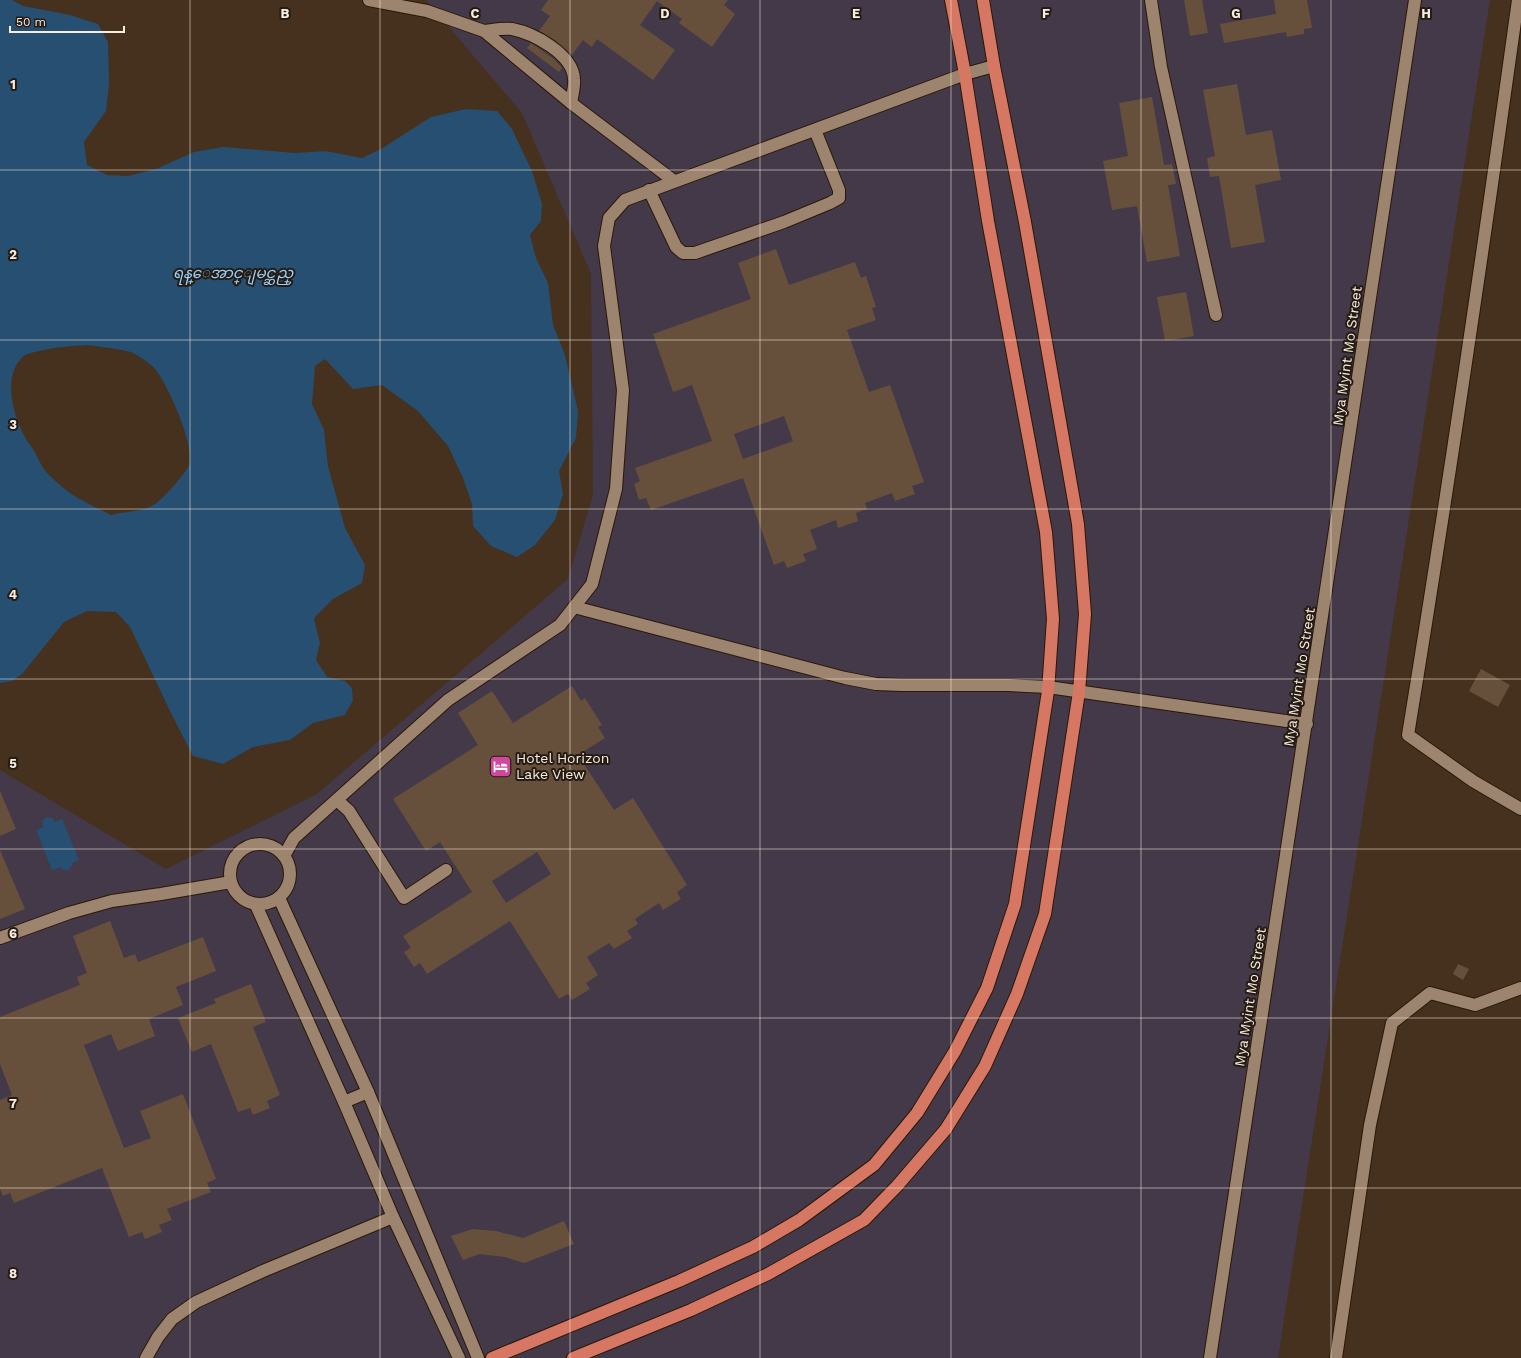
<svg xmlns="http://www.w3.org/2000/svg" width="1521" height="1358" font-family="'Work Sans','Noto Sans Myanmar',sans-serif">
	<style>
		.commercial { fill: #433949 }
		.water { fill: #264f72; fill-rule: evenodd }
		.building { fill: #66503c; fill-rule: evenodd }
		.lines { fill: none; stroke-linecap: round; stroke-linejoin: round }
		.minor-casing { stroke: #2b1806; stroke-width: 14 }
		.major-casing { stroke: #2b1806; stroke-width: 14 }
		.minor { stroke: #9c846f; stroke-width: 12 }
		.major { stroke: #d57762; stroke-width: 12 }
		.grid { fill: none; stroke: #f9ece0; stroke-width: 1; stroke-opacity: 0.55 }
		.labels { text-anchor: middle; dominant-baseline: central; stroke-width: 4; stroke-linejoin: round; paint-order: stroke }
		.street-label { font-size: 14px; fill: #f9ece0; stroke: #241b13 }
		.poi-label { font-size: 14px; fill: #f9ece0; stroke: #241b13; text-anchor: start }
		.water-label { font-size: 15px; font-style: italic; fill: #9dd0fe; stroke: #241b13 }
		.grid-label { font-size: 13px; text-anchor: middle; font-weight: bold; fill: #f9ece0; stroke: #241b13; stroke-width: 4; stroke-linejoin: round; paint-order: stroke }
	</style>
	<rect width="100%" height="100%" fill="#45311e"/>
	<path class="commercial" d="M426,0H1490L1278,1358H0V770L166,869L317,794L568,579L593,495L591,274L522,113Z"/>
	<g class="water">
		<path d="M0,0H12L23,6L70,15L98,24L108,42L109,85L106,111L84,142L87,165L107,175L128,176L156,169L194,152L223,147L295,153L325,151L362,158L381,149L431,117L466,109L497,111L512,129L532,171L542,204L541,221L530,235L536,258L548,283L553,325L565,355L578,411L576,438L559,471L563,494L555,520L535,545L517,557L491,546L473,526L472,504L463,478L448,446L418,411L382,385L353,389L325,359L315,366L312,404L324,430L328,466L345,528L365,565L362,583L333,599L314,618L320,643L316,660L327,677L345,681L352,688L353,700L345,715L313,723L290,740L253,747L223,764L193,756L170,711L130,627L116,612L87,611L64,622L23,673L12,681L0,683ZM88,345C99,347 124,349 133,353C140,357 150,363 155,369C168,385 195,445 189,465C187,472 162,500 155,504C143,512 126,511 111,515C94,506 73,498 59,484C53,479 46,473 42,466C38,459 35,451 30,445C13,421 0,374 25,355C29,353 35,352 39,351C56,347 71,346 88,345Z"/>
		<path d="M46,817L52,818L55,822L62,819L79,860L72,863V865L69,870H63L61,867L52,870L36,830L43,827L42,822Z"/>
	</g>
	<g class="building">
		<path d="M548,0H728L724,5L735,14L712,47L679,23L682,19L657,1L640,25L675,50L653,80L597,39L592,47L583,40L572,55L555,40L539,31L550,16L541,10Z"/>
		<path d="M1184,0H1202L1208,33L1190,36Z"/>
		<path d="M1274,0H1307L1312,28L1304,29V34L1287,37L1286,32L1224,43L1220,24L1276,14Z"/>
		<path d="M531,43L554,59L562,68L559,72L527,48Z"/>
		<path d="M1237,84L1246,135L1272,130L1281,180L1255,185L1265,242L1231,248L1219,176L1210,177L1207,158L1215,156L1203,90Z"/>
		<path d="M1152,97L1164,165L1172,164L1176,184L1168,185L1180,256L1147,262L1137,206L1112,210L1103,161L1128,156L1119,103Z"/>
		<path d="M776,249L789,285L855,262L861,278L866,276L876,307L872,308L876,320L847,330L869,392L890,385L924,482L912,486L915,494L895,501L892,493L865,503L867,509L856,513L858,521L838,528L836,520L810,530L817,549L803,554L806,561L787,568L784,561L774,565L743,478L651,510L646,498L639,500L634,484L640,481L635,468L712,441L692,385L673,392L653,334L751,299L738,263ZM784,416L793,441L743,459L734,434Z"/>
		<path d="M1186,292L1194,336L1165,341L1157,297Z"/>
		<path d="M1481,669L1510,685L1498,707L1469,691Z"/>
		<path d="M572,686L581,701L585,698L602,725L598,727L605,738L578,755L614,810L633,798L687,885L677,892L681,899L663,910L659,903L635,919L638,924L627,931L632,938L614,949L609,943L587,957L598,975L586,983L590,989L572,1000L568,994L559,999L510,921L427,974L420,963L414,967L404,952L411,948L403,936L472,892L440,842L426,851L393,799L478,745L458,713L492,691L513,723ZM537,852L551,874L506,903L492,881Z"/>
		<path d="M0,791L16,829L0,836Z"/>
		<path d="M0,850L25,909L0,919Z"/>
		<path d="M110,921L124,958L135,954L138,962L203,937L216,971L176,987L183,1005L149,1019L155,1036L118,1051L111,1034L84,1045L124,1148L151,1138L140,1111L183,1094L216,1179L207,1183L211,1192L167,1209L172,1220L159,1225L162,1232L145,1239L142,1232L129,1237L102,1168L14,1203L10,1193L3,1196L0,1189V1100L12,1095L0,1064V1017L80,985L77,977L87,973L73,936Z"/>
		<path d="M1458,964L1469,969L1463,980L1453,974Z"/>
		<path d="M251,984L266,1022L253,1027L280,1095L267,1101L270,1108L253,1115L250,1108L238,1112L211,1044L192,1052L178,1018L216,1003L214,999Z"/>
		<path d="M564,1221L574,1244L524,1263L505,1257L480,1254L463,1260L451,1236L473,1229L496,1231L523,1238Z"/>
	</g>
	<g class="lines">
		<defs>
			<g id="minor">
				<path d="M369,0L427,11L484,31L571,103L674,181"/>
				<path d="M1151,0L1161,67L1216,315"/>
				<path d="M1518,0C1484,245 1448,491 1408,735L1473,781L1521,809"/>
				<path d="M484,31C493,30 503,28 512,29C533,33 573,54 574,79C575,86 572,96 571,103"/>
				<path d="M649,190L676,247L683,253H695L784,222L830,203L839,198V190L815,130"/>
				<path d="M574,607L845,678L876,684L901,685H1008L1048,687L1307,724"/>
				<path d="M337,800L349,811L404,898L446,870"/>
				<circle cx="260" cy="874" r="30"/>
				<path d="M284,856L294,838L448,700L560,625L592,584L616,489L623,390L604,246L609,218L625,200L965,74L994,66"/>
				<path d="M279,898L368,1092L478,1358"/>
				<path d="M256,905L344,1102L393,1217L459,1358"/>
				<path d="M0,938L69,913L112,901L161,894L231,882"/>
				<path d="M344,1102L368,1092"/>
				<path d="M146,1358L158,1337L172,1319L196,1302L263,1271L393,1217"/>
				<path d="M1210,1358L1415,0"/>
				<path d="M1336,1358L1370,1125L1392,1023L1430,993L1475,1005L1521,988"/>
			</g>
			<g id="major">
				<path d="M492,1358L679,1281L753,1247L799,1220L874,1165L917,1113L955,1051L987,988L1015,904L1048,691L1053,619L1046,532L988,221L965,74L951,0"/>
				<path d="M573,1358L691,1310L768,1274L864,1220L897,1186L946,1129L985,1066L1017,994L1045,914L1079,692L1085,614L1078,524L1025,222L994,66L983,0"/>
			</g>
		</defs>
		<use href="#minor" class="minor-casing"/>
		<use href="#major" class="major-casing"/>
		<use href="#minor" class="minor"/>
		<use href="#major" class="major"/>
	</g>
	<path class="grid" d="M190,0V1358M380,0V1358M570,0V1358M760,0V1358M951,0V1358M1141,0V1358M1331,0V1358M0,170H1521M0,340H1521M0,509H1521M0,679H1521M0,849H1521M0,1018H1521M0,1188H1521"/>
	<defs>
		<symbol id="hotel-square" viewBox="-11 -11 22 22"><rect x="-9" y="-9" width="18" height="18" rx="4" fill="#d1479c" stroke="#241b13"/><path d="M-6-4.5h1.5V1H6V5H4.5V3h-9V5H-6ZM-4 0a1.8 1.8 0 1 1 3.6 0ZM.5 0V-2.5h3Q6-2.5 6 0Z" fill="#fff"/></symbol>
	</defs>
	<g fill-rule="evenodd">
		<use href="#hotel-square" x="488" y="754" width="25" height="25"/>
	</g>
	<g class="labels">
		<g class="street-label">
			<text transform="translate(1347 356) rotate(-82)">Mya Myint Mo Street</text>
			<text transform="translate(1299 677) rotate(-81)">Mya Myint Mo Street</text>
			<text transform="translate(1250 997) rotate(-81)">Mya Myint Mo Street</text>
		</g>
		<g class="poi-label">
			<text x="516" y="758">Hotel Horizon<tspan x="516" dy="16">Lake View</tspan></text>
		</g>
		<g class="water-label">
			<text x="233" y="273">ရန္ေအာင္ျမင္ဆည္</text>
		</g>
	</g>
	<g class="grid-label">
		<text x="285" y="18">B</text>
		<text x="475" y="18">C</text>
		<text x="665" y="18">D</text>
		<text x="856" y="18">E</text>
		<text x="1046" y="18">F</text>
		<text x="1236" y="18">G</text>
		<text x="1426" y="18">H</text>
		<text x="13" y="89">1</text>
		<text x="13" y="259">2</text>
		<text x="13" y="429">3</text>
		<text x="13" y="599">4</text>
		<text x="13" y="768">5</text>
		<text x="13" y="938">6</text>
		<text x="13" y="1108">7</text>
		<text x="13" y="1278">8</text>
	</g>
	<path d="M10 26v6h114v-6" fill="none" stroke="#f9ece0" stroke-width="2"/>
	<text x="16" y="26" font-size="12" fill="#f9ece0" stroke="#241b13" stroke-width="3" paint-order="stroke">50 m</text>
</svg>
